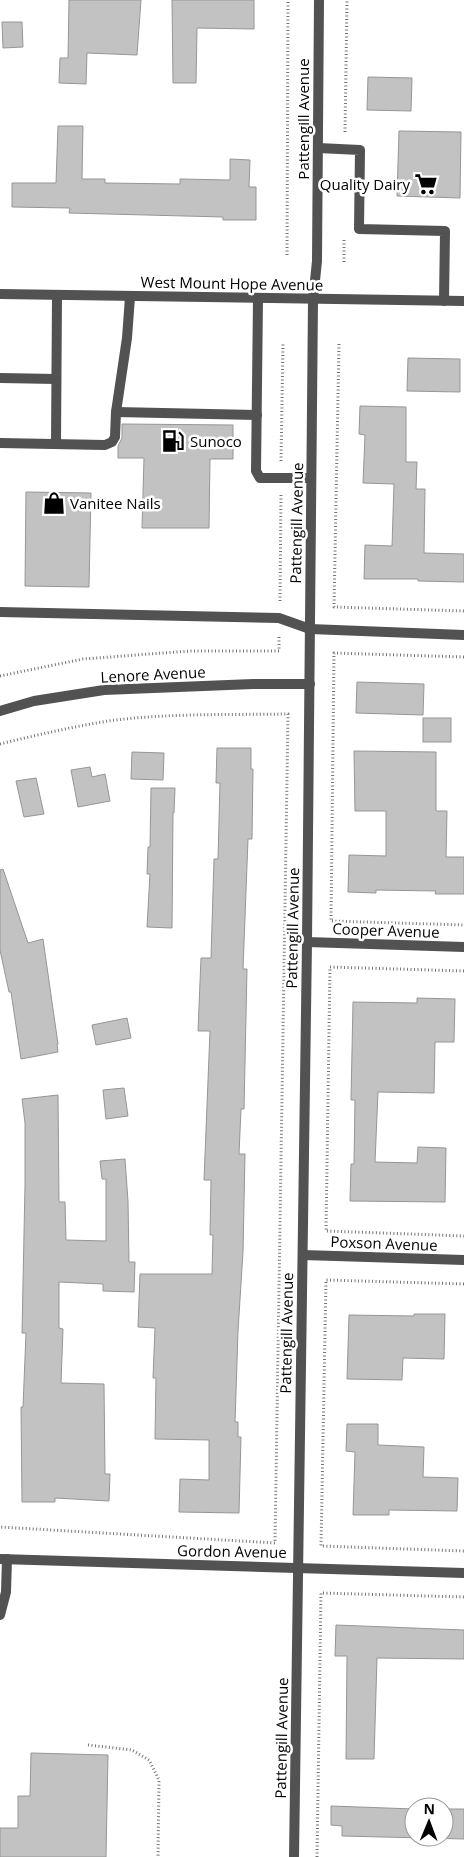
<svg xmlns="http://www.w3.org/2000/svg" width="464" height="1857" font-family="'Open Sans',sans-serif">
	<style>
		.building { fill: #c2c2c2; stroke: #969696 }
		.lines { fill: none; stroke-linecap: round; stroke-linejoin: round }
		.path { stroke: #747474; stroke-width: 3; stroke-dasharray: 1 2.5; stroke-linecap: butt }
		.service { stroke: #525252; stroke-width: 10 }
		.minor { stroke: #525252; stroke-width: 10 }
		.tertiary { stroke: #525252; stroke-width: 10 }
		.labels { text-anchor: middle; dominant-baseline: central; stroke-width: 5; stroke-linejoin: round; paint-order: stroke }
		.street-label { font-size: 15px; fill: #000; stroke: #fff }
		.poi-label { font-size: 15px; fill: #000; stroke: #fff; text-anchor: start }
	</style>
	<rect width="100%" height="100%" fill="#fff"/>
	<g class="building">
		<path d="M69,0H141L137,55L87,53L86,84L59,83L60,58H68Z"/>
		<path d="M172,0H254V29L197,28L196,83H173Z"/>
		<path d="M2,22H22L23,47L3,48Z"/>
		<path d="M368,77L412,78L411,111L367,110Z"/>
		<path d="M58,126H83L82,179H105V183L180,184V179L230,180V159L250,160L249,187H256V220H223V217L69,213L70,208L12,207V183H56Z"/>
		<path d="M399,131L461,132L460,198L397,196Z"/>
		<path d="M408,358L460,359V392L407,391Z"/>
		<path d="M360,406L406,407V462H417L416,489H425L424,553L464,554V582L418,581V579H364L365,545L392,546L394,484L363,483L365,435L359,434Z"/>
		<path d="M122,424L233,425V459H210L209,528H142L144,458H118V446L122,438Z"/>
		<path d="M26,492L91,493L89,587L25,586Z"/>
		<path d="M357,682L424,684L423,715L356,713Z"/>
		<rect x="423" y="718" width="28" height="24"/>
		<path d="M217,748H251V769H253L252,839H248L243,969H247L244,1109H241L239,1154H245L243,1252L238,1331L235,1422H238V1437H241L239,1513L179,1512L180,1479L209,1480V1440L155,1439L156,1378H153L155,1328L138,1327L140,1274H212L213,1235H210L211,1180H204L210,1031H198L201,958H211L214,859H218L220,783H216Z"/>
		<path d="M354,751L436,752V811H447L446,857H464V894H435L436,891L376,890V893L348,892L349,855L386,856V811H355Z"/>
		<path d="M132,752L164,753L163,780L131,779Z"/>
		<path d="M90,767L92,777L105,774L110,801L78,807L71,770Z"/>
		<path d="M36,778L44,814L24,817L16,781Z"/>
		<path d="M151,788H175L174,813H173L172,928L147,927L150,874H147L148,847H150Z"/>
		<path d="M3,869L28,943L43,939L58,1044H57L58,1052L21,1059L11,992H9L0,950V870Z"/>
		<path d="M417,998L455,999L454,1042H435L434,1093L378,1092L375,1162L417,1163L418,1147L446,1148L445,1202L350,1201L351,1164H354L355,1100H351L353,1002L417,1003Z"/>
		<path d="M127,1018L131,1038L96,1045L92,1025Z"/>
		<path d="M124,1088L128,1116L106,1119L103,1090Z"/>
		<path d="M58,1095L59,1202H65L66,1240L106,1241V1179H102L100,1161L125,1159L128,1201L129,1262H135L134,1292L103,1291V1284L59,1282V1328L63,1329L61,1383L104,1384L105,1474H110L109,1501L55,1498V1502H22L21,1407H23L26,1333H22L25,1185V1123L22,1099Z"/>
		<path d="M414,1314H445L444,1359L403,1358L402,1380L347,1379L349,1315L414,1316Z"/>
		<path d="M347,1424H378V1445L424,1447L423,1477L458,1478L457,1511L389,1510V1515H353L355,1452L346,1451Z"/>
		<path d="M336,1625L464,1630V1659L377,1658L374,1759H346L347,1656H335Z"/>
		<path d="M31,1753L108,1755L106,1857H0V1828H18V1796H30Z"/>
		<path d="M331,1806L414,1809V1837H444V1809H464V1839L342,1836V1826L331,1825Z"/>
	</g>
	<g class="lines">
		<g class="path">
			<path d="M345,132L347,0"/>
			<path d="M287,255L288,0"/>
			<path d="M344,262V238"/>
			<path d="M339,344L334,607L464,611"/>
			<path d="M281,461L283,342"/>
			<path d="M280,601L281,495"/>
			<path d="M464,657L334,653L331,921L464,925"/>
			<path d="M0,676L83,659L190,651H279V635"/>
			<path d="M0,744C36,735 72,727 108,721C167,713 228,715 288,714L275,1543L0,1527"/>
			<path d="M464,971L330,967L326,1231L464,1236"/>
			<path d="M464,1284L326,1280L321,1546L464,1551"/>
			<path d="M88,1745L132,1750L149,1760L159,1780L158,1857"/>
			<path d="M317,1857L321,1593L464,1597"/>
		</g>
		<g class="service">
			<path d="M318,148L360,150L359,229L445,231L444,301"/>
			<path d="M258,299L256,471L260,478H311"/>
			<path d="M0,378L56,379"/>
			<path d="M116,412L257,415"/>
			<path d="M0,443L105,445L112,442L115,437L116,412L127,338L130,297"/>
			<path d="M56,444L57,295"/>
			<path d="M0,612L279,618L310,629"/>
			<path d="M0,1615L6,1592L7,1559"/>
		</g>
		<g class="minor">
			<path d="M310,629L464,635"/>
			<path d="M0,711L34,701L104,690L253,684H310"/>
			<path d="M307,942L464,947"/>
			<path d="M303,1255L464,1260"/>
			<path d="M0,1559L464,1573"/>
			<path d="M294,1857L307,942L313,300L317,261L319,0"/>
		</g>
		<path class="tertiary" d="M0,294L464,301"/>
	</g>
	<defs>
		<symbol id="supermarket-bare" viewBox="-9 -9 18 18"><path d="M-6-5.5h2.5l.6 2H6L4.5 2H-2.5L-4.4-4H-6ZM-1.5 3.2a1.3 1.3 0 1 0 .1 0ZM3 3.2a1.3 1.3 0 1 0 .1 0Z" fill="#000" stroke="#fff" stroke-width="2.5" paint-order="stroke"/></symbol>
		<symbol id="fuel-bare" viewBox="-9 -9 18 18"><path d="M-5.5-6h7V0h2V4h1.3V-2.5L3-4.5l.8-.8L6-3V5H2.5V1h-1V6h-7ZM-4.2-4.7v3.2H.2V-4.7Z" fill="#000" stroke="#fff" stroke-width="2.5" paint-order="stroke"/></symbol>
		<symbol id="shop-bare" viewBox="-9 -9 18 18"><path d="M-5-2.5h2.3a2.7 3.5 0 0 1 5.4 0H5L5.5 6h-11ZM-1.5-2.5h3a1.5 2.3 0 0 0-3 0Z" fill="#000" stroke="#fff" stroke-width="2.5" paint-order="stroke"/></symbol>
	</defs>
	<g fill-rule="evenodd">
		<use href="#supermarket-bare" x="410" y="168" width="32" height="32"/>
		<use href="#fuel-bare" x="157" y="425" width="32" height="32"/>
		<use href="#shop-bare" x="38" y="487" width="32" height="32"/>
	</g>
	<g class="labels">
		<g class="street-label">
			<text transform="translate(303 119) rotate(-90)">Pattengill Avenue</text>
			<text transform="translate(232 283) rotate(1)">West Mount Hope Avenue</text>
			<text transform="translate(296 523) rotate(-89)">Pattengill Avenue</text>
			<text transform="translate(153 674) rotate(-3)">Lenore Avenue</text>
			<text transform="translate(292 928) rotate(-89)">Pattengill Avenue</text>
			<text transform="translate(386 930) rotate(2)">Cooper Avenue</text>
			<text transform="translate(384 1243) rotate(2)">Poxson Avenue</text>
			<text transform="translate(286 1333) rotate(-89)">Pattengill Avenue</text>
			<text transform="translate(232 1551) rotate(1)">Gordon Avenue</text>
			<text transform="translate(281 1738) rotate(-89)">Pattengill Avenue</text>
		</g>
		<g class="poi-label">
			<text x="410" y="184" text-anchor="end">Quality Dairy</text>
			<text x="190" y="441">Sunoco</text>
			<text x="70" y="503">Vanitee Nails</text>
		</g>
	</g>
	<g transform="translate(429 1822) rotate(1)"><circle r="24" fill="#ffffff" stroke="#999999"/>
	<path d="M0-4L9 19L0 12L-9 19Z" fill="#000000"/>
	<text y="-8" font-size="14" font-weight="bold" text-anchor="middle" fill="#000000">N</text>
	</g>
</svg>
